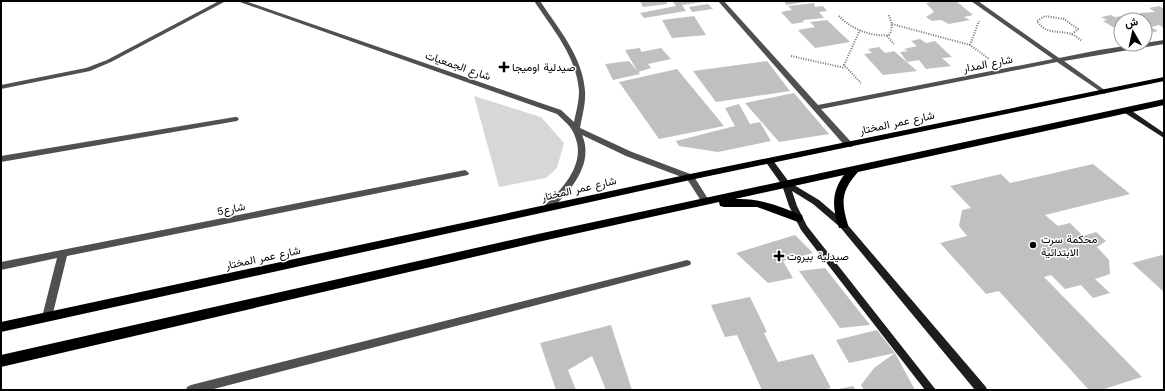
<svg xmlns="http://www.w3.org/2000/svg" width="1165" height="391" font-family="'Work Sans',Vazirmatn,sans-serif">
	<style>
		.green { fill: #d7d7d7 }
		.building { fill: #c0c0c0 }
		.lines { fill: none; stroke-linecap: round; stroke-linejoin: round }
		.path { stroke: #727272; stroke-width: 2; stroke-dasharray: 1 1.5; stroke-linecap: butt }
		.street { fill: #505050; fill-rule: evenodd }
		.secondary { fill: #1d1d1d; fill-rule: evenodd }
		.primary { fill: #000; fill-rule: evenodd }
		.poi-dot { fill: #000; stroke: #fff; stroke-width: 1.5 }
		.labels { text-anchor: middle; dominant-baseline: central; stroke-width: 3; stroke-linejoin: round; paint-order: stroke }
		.street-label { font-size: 11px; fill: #000; stroke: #fff }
		.poi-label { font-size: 11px; fill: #000; stroke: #fff; text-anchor: start }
	</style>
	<rect width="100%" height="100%" fill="#fff"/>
	<path class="green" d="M474,96L541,117L564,143L557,168L546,178L499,187Z"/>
	<g class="building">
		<path d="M640,1H667V4L643,7Z"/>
		<path d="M701,1L702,2L682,5L686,11L644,18L640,13L676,6L673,2Z"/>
		<path d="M784,1H805V2L786,5Z"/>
		<path d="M936,1H956L973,15L964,17L970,20L949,24L941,20L932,21L926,17L934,12L926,3Z"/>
		<path d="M814,3L815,7L823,6L827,11L819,12L824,18L803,20L804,22L792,24L781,12L792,10L788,6Z"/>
		<path d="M708,4L713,9L692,12L689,7Z"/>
		<path d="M1159,6L1164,9V28L1159,25L1152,27L1145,23V20L1137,18L1143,17L1139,14H1141L1139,13L1155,12L1149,8Z"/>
		<path d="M1111,15L1115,17L1130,15L1139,20H1121V32L1103,21L1107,20L1101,17Z"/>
		<path d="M694,16L706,35L672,38L662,20Z"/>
		<path d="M827,20L850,42L815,48L798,30L815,27L810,22Z"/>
		<path d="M1145,24L1158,31L1150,33L1145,31Z"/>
		<path d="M920,39L926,43L935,41L952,57L942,58L951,66L926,69L919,60L907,62L900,52L908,51L904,49L917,46L911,41Z"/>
		<path d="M879,47L885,53L894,51L917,71L883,75L864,54L872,53L868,49Z"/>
		<path d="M640,48L641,52L661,48L671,59L648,64L651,68L638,72L625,50Z"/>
		<path d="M629,61L640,74L613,80L605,64Z"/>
		<path d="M767,61L790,91L716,102L693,71Z"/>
		<path d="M677,69L724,126L659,139L619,82Z"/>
		<path d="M794,93L829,134L779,142L745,103Z"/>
		<path d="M739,104L750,124L760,122L771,141L718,152L679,146L676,141L735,126L725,108Z"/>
		<path d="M1093,164L1130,194L1045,215L1058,226L1070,223L1083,236L1096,232L1106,241L1097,247L1109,260L1110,274L1095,279L1110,293L1093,298L1081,285L1065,289L1051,275L1044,277L1142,377L1101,390H1089L999,291L986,294L940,243L967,236L959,226L962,210L971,208L950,186L1001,174L1010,183Z"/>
		<path d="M795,235L813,253L783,261L793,278L768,283L736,253Z"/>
		<path d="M1162,255L1164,257V292L1132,263Z"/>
		<path d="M825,268L870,325L840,328L799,271Z"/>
		<path d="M750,297L767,332L764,333L778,362L813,354L831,388L821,390H762L737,335L725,337L711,305Z"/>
		<path d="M611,325L632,390H606L592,356L568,370L576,390H556L540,343Z"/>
		<path d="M877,330L895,353L849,363L836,340Z"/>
		<path d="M895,353L915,390H864L861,385L874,368Z"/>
		<path d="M853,386L856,390H838V389Z"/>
	</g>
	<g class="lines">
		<g class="path">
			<path d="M839,16C851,29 871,37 889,35C893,28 892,21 888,14"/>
			<path d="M892,24L970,45L989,59"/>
			<path d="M860,30L844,65L861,83"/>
			<path d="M1072,34L1078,29L1064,19L1045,16L1037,21C1046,35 1058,30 1071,34C1075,35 1079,39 1082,41"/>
			<path d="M887,36L894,44"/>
			<path d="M970,45L979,21"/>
			<path d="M791,56L845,68"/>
		</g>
		<g class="street">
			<path d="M219,1H226L111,62L90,71L1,89V85L86,68L107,60Z"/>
			<path d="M237,1H245L561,110L574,122C576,112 579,102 579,91C577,57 552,28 534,1H540C558,28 583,57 585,91C586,103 582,116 580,128L632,152L693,175L710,202L709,204H703L687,179L626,156L582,135C595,164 569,193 549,211H543L542,209L543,207C566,186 591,158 570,127C566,122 561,118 557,114Z"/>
			<path d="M718,1H724L818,105L1053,59L971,1H978L1059,58L1099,50L1164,40V44L1064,61L1106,91L1107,92L1104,94L1057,62L821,109L852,143L853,145L852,147H846Z"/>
			<path d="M235,117H237L239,119L237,121L1,162V156Z"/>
			<path d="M465,170L469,173L468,175L67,256L52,317L50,320L47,321L44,320L42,317L57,258L1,270V262Z"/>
			<path d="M687,260L690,261L691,263L690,265L687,266L210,390H186L187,387L191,385Z"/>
		</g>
		<g class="secondary">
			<path d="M1125,109H1129L1164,133V138L1125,113L1124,111Z"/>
			<path d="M769,158L772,159L789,182L819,200L846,223L986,387L987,390H975L840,227L813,204L792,191L797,206L807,226L936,390H925L801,230L789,206L782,185L765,161Z"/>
		</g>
		<g class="primary">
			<path d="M1164,77V81L690,180L1,332V322L690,174Z"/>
			<path d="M1164,99V105L858,172C841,191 841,202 848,225L847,228H839L838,225C832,206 832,191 844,175L735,199C761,198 777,206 802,215L803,218L802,221L798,222L757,207H724L720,206L719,202L538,242L1,367V355L538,234Z"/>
		</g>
	</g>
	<g class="poi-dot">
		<path d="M502 61h4v4h4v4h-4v4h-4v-4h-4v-4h4z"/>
		<circle cx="1033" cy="245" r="4"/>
		<path d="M777 250h4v4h4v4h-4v4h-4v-4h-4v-4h4z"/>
	</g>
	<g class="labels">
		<g class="street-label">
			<text transform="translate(988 64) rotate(-11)">شارع المدار</text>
			<text transform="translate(458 66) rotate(19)">شارع الجمعيات</text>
			<text transform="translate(897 123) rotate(-12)">شارع عمر المختار</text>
			<text transform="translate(579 189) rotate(-13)">شارع عمر المختار</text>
			<text transform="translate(231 209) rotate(-11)">شارع5</text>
			<text transform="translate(263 258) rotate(-12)">شارع عمر المختار</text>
		</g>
		<g class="poi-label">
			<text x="512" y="67">صيدلية اوميجا</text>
			<text x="1041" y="239">محكمة سرت<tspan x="1041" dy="13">الابتدائية</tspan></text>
			<text x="787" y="256">صيدلية بيروت</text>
		</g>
	</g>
	<rect width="1165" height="391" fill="none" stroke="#000000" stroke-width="4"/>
	<g transform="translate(1133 32) rotate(351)"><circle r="19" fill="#ffffff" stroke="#999999"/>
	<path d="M0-3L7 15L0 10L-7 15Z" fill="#000000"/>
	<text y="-6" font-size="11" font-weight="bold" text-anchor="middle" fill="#000000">ش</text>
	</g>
</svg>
